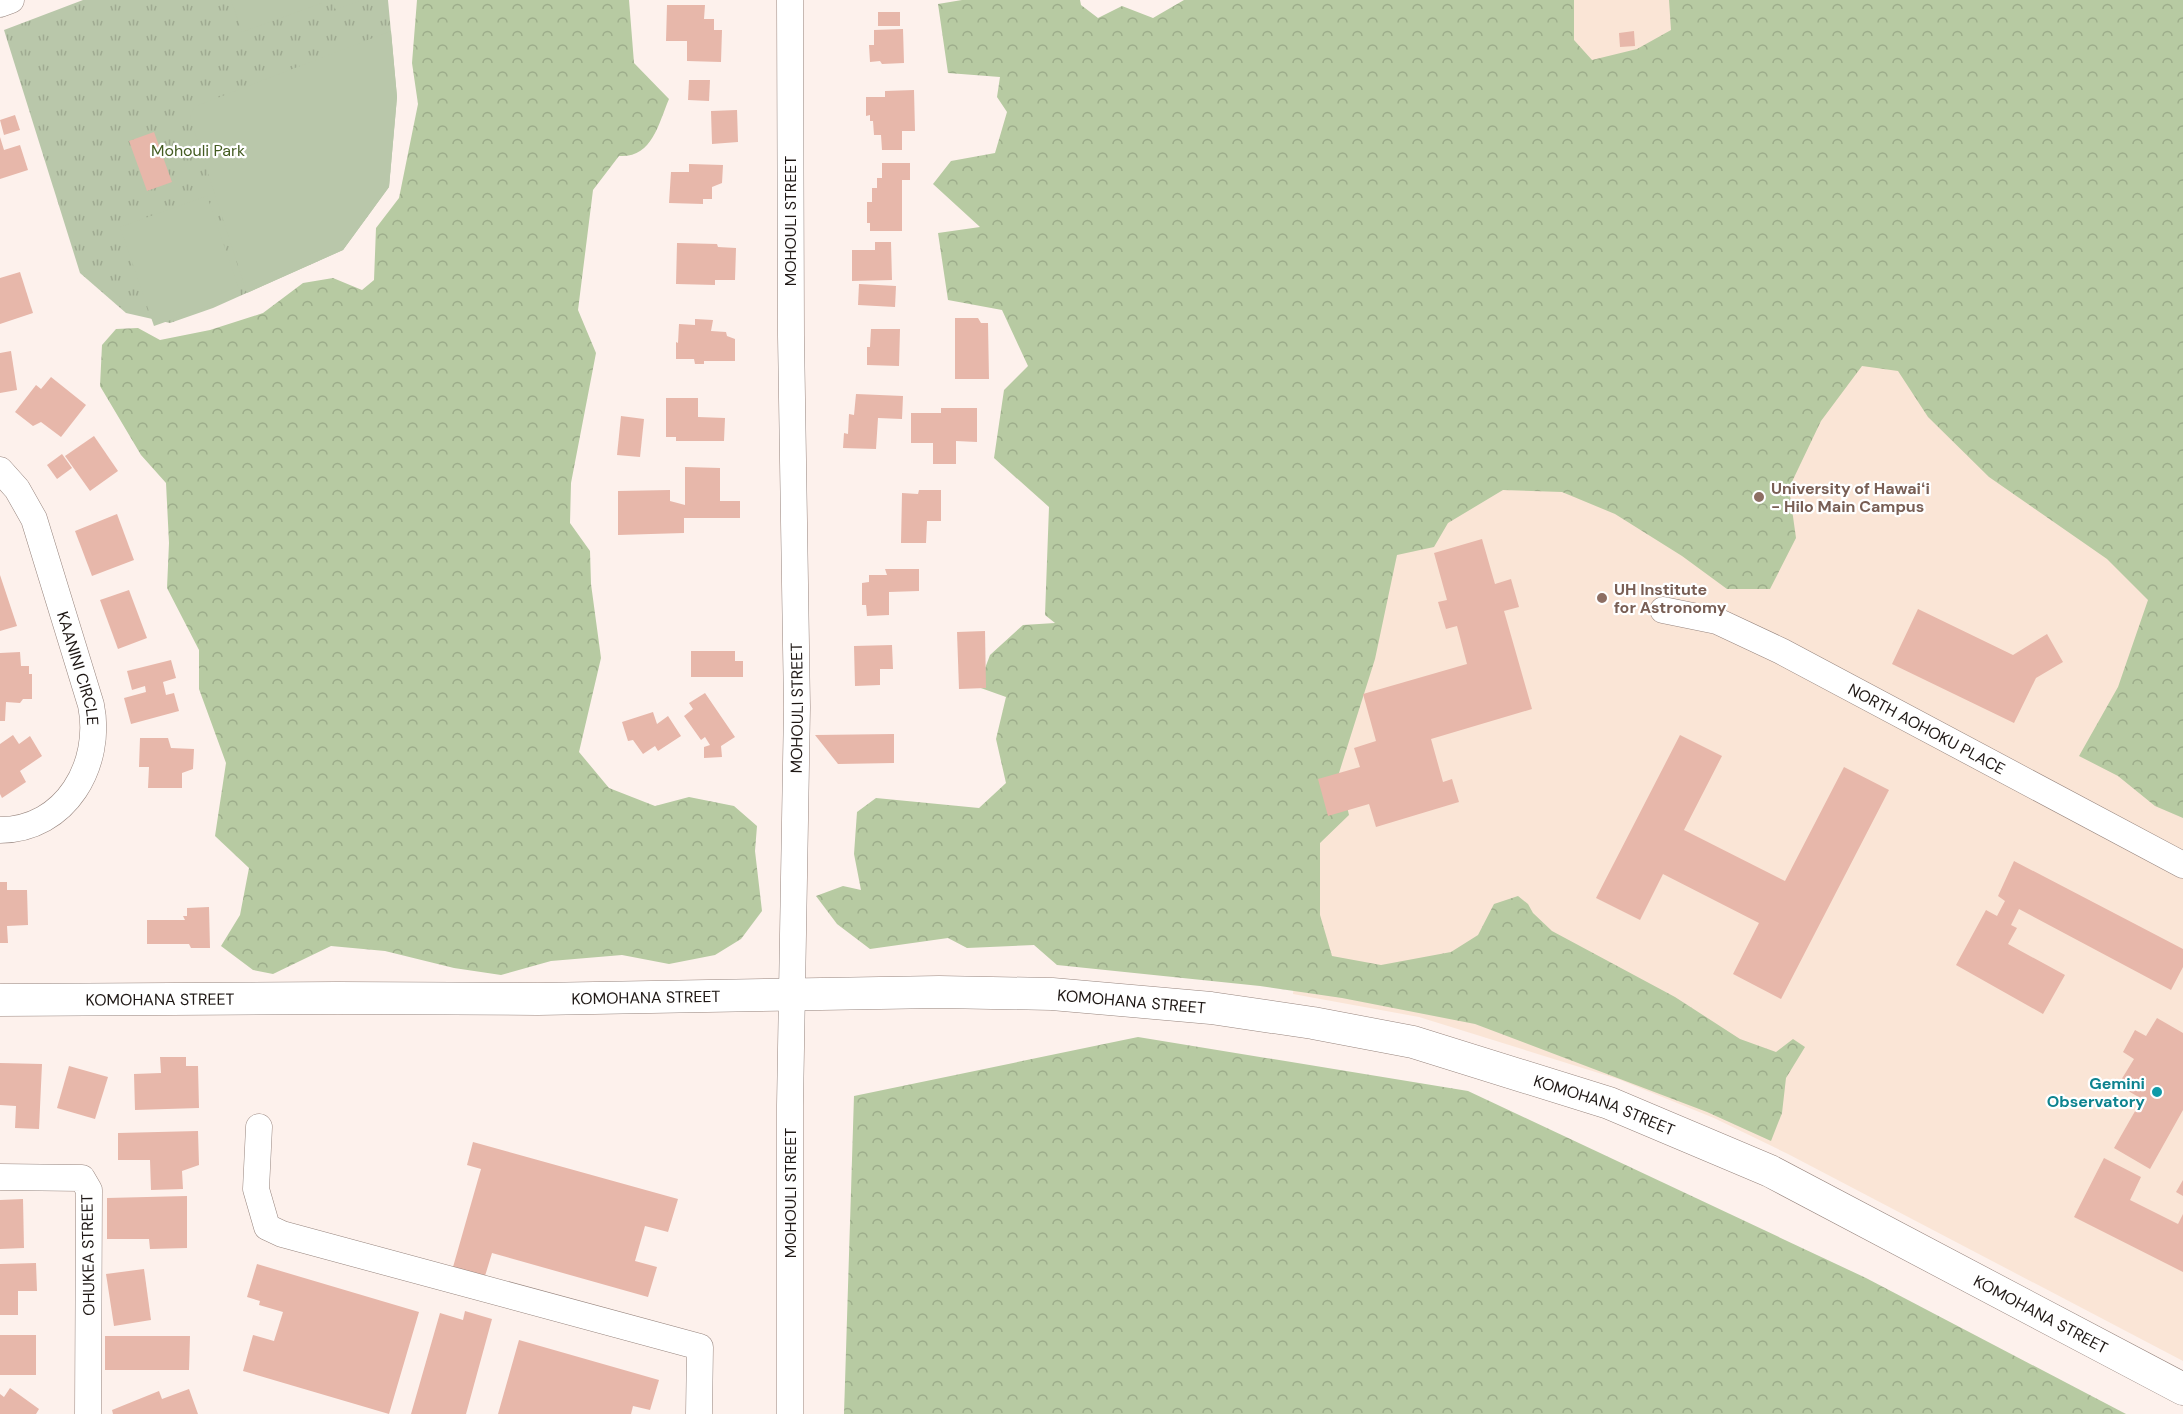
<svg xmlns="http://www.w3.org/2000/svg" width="2183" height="1414" font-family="'DM Sans',sans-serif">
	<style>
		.education { fill: #fae5d6 }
		.grass { fill: url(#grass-tufts) }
		.forest { fill: url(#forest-crowns) }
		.garden { fill: #b9c7aa }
		.building { fill: #e7b7aa }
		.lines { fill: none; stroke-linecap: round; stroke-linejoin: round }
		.minor-casing { stroke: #97857e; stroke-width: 27 }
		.major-casing { stroke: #97857e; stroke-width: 33 }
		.minor { stroke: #fff; stroke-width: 26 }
		.major { stroke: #fff; stroke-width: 32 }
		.education-dot { fill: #8d6e63; stroke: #fff; stroke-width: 2 }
		.culture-dot { fill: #0f9aa8; stroke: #fff; stroke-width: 2 }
		.labels { text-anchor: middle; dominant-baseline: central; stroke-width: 4.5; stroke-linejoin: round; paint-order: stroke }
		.park-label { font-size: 16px; fill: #445c22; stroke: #fff }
		.street-label { font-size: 16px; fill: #1f1815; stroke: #fff }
		.education-label { font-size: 16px; font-weight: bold; fill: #785e54; stroke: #fff; text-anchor: start }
		.culture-label { font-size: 16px; font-weight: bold; fill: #0d838f; stroke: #fff; text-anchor: end }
	</style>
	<defs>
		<pattern id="grass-tufts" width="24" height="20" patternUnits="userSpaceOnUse" patternTransform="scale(1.5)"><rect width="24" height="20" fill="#b9c7aa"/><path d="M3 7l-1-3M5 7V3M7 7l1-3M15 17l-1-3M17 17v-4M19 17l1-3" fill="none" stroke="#9faa91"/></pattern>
		<pattern id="forest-crowns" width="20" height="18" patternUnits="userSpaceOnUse" patternTransform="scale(1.5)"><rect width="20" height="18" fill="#b7caa2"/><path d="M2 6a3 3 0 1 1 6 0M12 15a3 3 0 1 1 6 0" fill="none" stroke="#9dad8b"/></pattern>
	</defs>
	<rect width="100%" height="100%" fill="#fdf1ec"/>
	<path class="education" d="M1376,0H2183V1361L1788,1154L1714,1118L1618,1079L1419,1017L1293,994Z"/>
	<path class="grass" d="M83,0H388L397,97L389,187L343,250L213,308L170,323L126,313L80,273L4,30Z"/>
	<g class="forest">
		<path d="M417,0H629L634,63L669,99C658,125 652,158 619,156L593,190L578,310L596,353L571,483L570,523L590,551L591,584L601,658L579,752L609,788L655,806L689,797L734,806L757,826L755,851L762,911L741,939L715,955L669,964L622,955L551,961L501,975L454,968L385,951L331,946L273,974L253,970L221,946L240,915L249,868L215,836L226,763L199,689V650L167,588L169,543L166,483L141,455L100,386L102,345L116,329L138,328L160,340L210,330L263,313L303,283L333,278L362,290L374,280L376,228L399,198L418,104L412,63Z"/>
		<path d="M962,0H1080L1081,5L1098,18L1122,6L1153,18L1184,0H1574V40L1592,60L1637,49L1671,30L1669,0H2183V818L2155,806L2118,776L2079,756L2118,687L2148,600L2107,559L1989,477L1928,417L1898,371L1862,366L1821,421L1789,488L1796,538L1770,589H1727L1682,556L1615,514L1562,492L1503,490L1448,523L1434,547L1397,555L1375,659L1339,773L1349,815L1320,843V915L1332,956L1381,965L1451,952L1478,935L1494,904L1518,896L1528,904L1533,913L1552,931L1675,997L1740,1039L1776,1052L1793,1039L1805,1047L1786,1078L1782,1113L1771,1141L1707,1112L1475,1024L1342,998L1260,986L1057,965L1034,945L967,948L948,938L870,949L837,924L816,896L843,886L861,890L854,854L857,812L876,798L979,808L1006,783L996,739L1006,697L978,687L990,655L1023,625L1055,623L1045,615L1049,507L994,458L1004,390L1028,366L1002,310L948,300L938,233L980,227L933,184L951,161L995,153L1007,112L997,97L1000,77L948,73L938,4Z"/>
		<path d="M1138,1037L1468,1091L1866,1278L2126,1414H844L854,1096Z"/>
	</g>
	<g class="garden">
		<path d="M231,0H321L322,3L242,32Z"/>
		<path d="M332,0H362L335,9Z"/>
		<path d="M391,31L397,97L389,187L343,250L247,293L190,118L194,107Z"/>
		<path d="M207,196L241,295L154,326L120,227Z"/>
	</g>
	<g class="building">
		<path d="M667,5H705L704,19H714V30H722L721,62L687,61V41H666Z"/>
		<rect x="878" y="12" width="22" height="14"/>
		<path d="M903,29L904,63L882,64L880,61L870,62L869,45H874V30Z"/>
		<path d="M1634,31L1635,46L1620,47L1619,33Z"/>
		<path d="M689,80H710L709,101L688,100Z"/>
		<path d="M914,90L915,131H902V150H882L881,135H874L873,121H870V115L866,116V97H885V91Z"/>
		<path d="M737,110L738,142L712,144L711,111Z"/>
		<path d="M15,115L20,130L4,135L0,120Z"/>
		<path d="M154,132L172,182L147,191L129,141Z"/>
		<path d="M0,137L4,150L20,145L28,170L0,179Z"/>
		<path d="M882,163H910V180H902V231H870V223H867V202H872V188H877V178H882Z"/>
		<path d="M689,164L723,165L722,183L712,187V199H703V204L669,203L671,172H689Z"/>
		<path d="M875,242H891L892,280L852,281V250H875Z"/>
		<path d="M677,243L717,244L718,247L736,248L735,280H715V285L676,284Z"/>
		<path d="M20,272L33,313L0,324V278Z"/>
		<path d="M859,284L896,286L895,307L858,305Z"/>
		<path d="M955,318H978L981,323H988L989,379H955Z"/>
		<path d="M695,319L713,320L711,331L726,332L727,336L735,339V361H704V364H695L694,359H676V342L678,343L679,324L695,325Z"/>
		<path d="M871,329H900L899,366L867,365V347H870Z"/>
		<path d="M11,351L17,390L0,393V353Z"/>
		<path d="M51,377L86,405L61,437L41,422L33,426L15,412L36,385L41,389Z"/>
		<path d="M856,394L903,396L902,419L878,418L876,449L843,448L844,433L848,434L849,414L854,415Z"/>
		<path d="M666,398H698V417L725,418L724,441H676V437H666Z"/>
		<path d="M941,408H977V442L956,441V464H933V443H911V413H941Z"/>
		<path d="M621,416L644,419L640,457L617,455Z"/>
		<path d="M94,436L118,471L90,491L65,456Z"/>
		<path d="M62,454L72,468L57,479L47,465Z"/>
		<path d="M685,467L720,468V501H740V518H684V533L618,535V491L670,490V501L685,505Z"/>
		<path d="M919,490H941V521H927L926,543H901L902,493L918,494Z"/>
		<path d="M117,514L134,560L92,576L75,531Z"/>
		<path d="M1482,539L1495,584L1511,579L1519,607L1504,611L1532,709L1431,739L1443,782L1452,779L1459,802L1376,827L1369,804L1328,816L1318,779L1360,767L1354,748L1376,741L1363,694L1467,664L1457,626L1446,629L1438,602L1447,600L1434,553Z"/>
		<path d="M885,569H919V591L889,592V615L867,616L866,605H862V583L869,582V575H887Z"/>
		<path d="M0,575L17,626L0,631Z"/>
		<path d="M129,590L147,638L118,649L100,600Z"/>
		<path d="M1918,609L2013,655L2047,634L2063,662L2036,678L2014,723L1892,664Z"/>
		<path d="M985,631L986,688L959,689L957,632Z"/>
		<path d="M892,645L893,669H880V685L855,686L854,646Z"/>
		<path d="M691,651H735V661H743V677H691Z"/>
		<path d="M20,652L21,666H29V674H32V699H23L20,703L6,702L5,721H0V653Z"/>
		<path d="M171,660L176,678L163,682L166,695L174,693L179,711L131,724L124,698L146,692L145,686L132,690L127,671Z"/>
		<path d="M705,693L735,737L721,746L722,757L704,758V747L710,745L705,737L701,740L684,716L693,709L689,703Z"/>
		<path d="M653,712L657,724L668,716L681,736L658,751L655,746L643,754L633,740L628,741L622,722Z"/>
		<path d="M894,734V763L838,764L815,735Z"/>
		<path d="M13,735L19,744L30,736L42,756L20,771L26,782L2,798L0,794V744Z"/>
		<path d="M1680,735L1722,756L1684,830L1785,881L1844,767L1889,790L1781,999L1733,974L1759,923L1663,874L1640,920L1596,898Z"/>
		<path d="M140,738H168L171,748L194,749L193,769L182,773V788H148L149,767H139Z"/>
		<path d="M2014,861L2183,949V967L2171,990L2019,909L2011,925L2017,928L2008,944L2065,975L2043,1014L1956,965L1986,910L1997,916L2005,901L1998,896Z"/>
		<path d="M0,882H7V890H27L28,925L7,926L8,943H0Z"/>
		<path d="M209,907L210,948H191L189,944H147V920H185L183,916H187V908Z"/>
		<path d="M2157,1018L2183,1033V1110L2150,1169L2114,1148L2142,1099L2118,1085L2134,1059L2123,1052L2135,1030L2146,1036Z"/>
		<path d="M160,1057H186V1066H198L199,1108L135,1110L134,1074L161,1073Z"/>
		<path d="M0,1063L42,1064L39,1129L15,1128L16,1106L0,1105Z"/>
		<path d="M69,1066L108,1077L95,1119L57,1108Z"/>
		<path d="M198,1131L199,1165L182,1171L183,1189L151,1190L150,1160H118V1133Z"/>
		<path d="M473,1142L678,1199L668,1232L645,1226L635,1261L657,1267L648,1297L492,1253L485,1276L453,1267L481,1169L467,1165Z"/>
		<path d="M2104,1158L2141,1177L2130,1200L2178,1224L2183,1214V1272L2074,1217Z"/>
		<path d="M2183,1180V1196L2176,1192Z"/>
		<path d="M187,1196V1248L150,1249L149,1239H107V1198Z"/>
		<path d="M23,1199L24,1248L0,1249V1200Z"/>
		<path d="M36,1263L37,1291H18V1315H0V1264Z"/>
		<path d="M257,1264L419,1312L389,1414L243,1371L253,1335L274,1341L283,1312L259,1305L260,1301L247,1297Z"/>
		<path d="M144,1269L151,1320L114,1326L106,1274Z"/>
		<path d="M465,1311L492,1319L466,1414H411L440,1313L463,1320Z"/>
		<rect x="0" y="1335" width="36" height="40"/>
		<path d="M105,1336H190L189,1370H105Z"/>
		<path d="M519,1340L659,1380L650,1410L633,1406L631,1414H498Z"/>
		<path d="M10,1388L39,1409L36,1414H0V1394L4,1397Z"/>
		<path d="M189,1389L198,1414H113L112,1410L159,1391L162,1399Z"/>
	</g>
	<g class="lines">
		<defs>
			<g id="minor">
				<path d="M0,4L11,0"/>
				<path id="s1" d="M0,470L17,489L34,519L91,705C103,764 66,830 0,830"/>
				<path id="s2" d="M1663,610L1717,621L1781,651L2183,865"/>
				<path d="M259,1127L256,1189L267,1227L282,1234L700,1347L699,1414"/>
				<path d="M0,1177L82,1178L89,1190L88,1414"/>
				<path id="s3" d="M790,1414V1105L797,707L791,336L790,0"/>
			</g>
			<g id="major">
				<path id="s4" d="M0,1000L337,998L538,999L939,992L1052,994L1211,1008L1313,1023L1413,1042L1609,1103L1770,1171L2183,1389"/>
			</g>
		</defs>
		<use href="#minor" class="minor-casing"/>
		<use href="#major" class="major-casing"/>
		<use href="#minor" class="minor"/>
		<use href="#major" class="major"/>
	</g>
	<g class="education-dot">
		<circle cx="1759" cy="497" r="6"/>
		<circle cx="1602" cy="598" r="6"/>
	</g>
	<circle class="culture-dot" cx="2157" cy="1092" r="6"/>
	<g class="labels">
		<g class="park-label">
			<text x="198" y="150">Mohouli Park</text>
		</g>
		<g class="street-label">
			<text transform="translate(790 221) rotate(-90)">MOHOULI STREET</text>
			<text stroke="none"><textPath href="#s1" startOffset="216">KAANINI CIRCLE</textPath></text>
			<text stroke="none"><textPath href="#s3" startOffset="706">MOHOULI STREET</textPath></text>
			<text stroke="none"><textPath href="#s2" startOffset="291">NORTH AOHOKU PLACE</textPath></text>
			<text stroke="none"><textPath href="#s4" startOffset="646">KOMOHANA STREET</textPath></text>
			<text stroke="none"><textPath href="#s4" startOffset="160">KOMOHANA STREET</textPath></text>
			<text stroke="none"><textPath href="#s4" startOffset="1132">KOMOHANA STREET</textPath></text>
			<text stroke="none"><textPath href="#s4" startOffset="1618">KOMOHANA STREET</textPath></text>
			<text transform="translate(790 1193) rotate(-90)">MOHOULI STREET</text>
			<text transform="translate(88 1255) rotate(-91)">OHUKEA STREET</text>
			<text stroke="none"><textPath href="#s4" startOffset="2103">KOMOHANA STREET</textPath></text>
		</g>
		<g class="education-label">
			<text x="1771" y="488">University of Hawaiʻi<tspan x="1771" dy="18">- Hilo Main Campus</tspan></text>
			<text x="1614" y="589">UH Institute<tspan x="1614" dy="18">for Astronomy</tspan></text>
		</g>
		<g class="culture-label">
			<text x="2145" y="1083">Gemini<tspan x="2145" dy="18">Observatory</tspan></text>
		</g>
	</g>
</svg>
